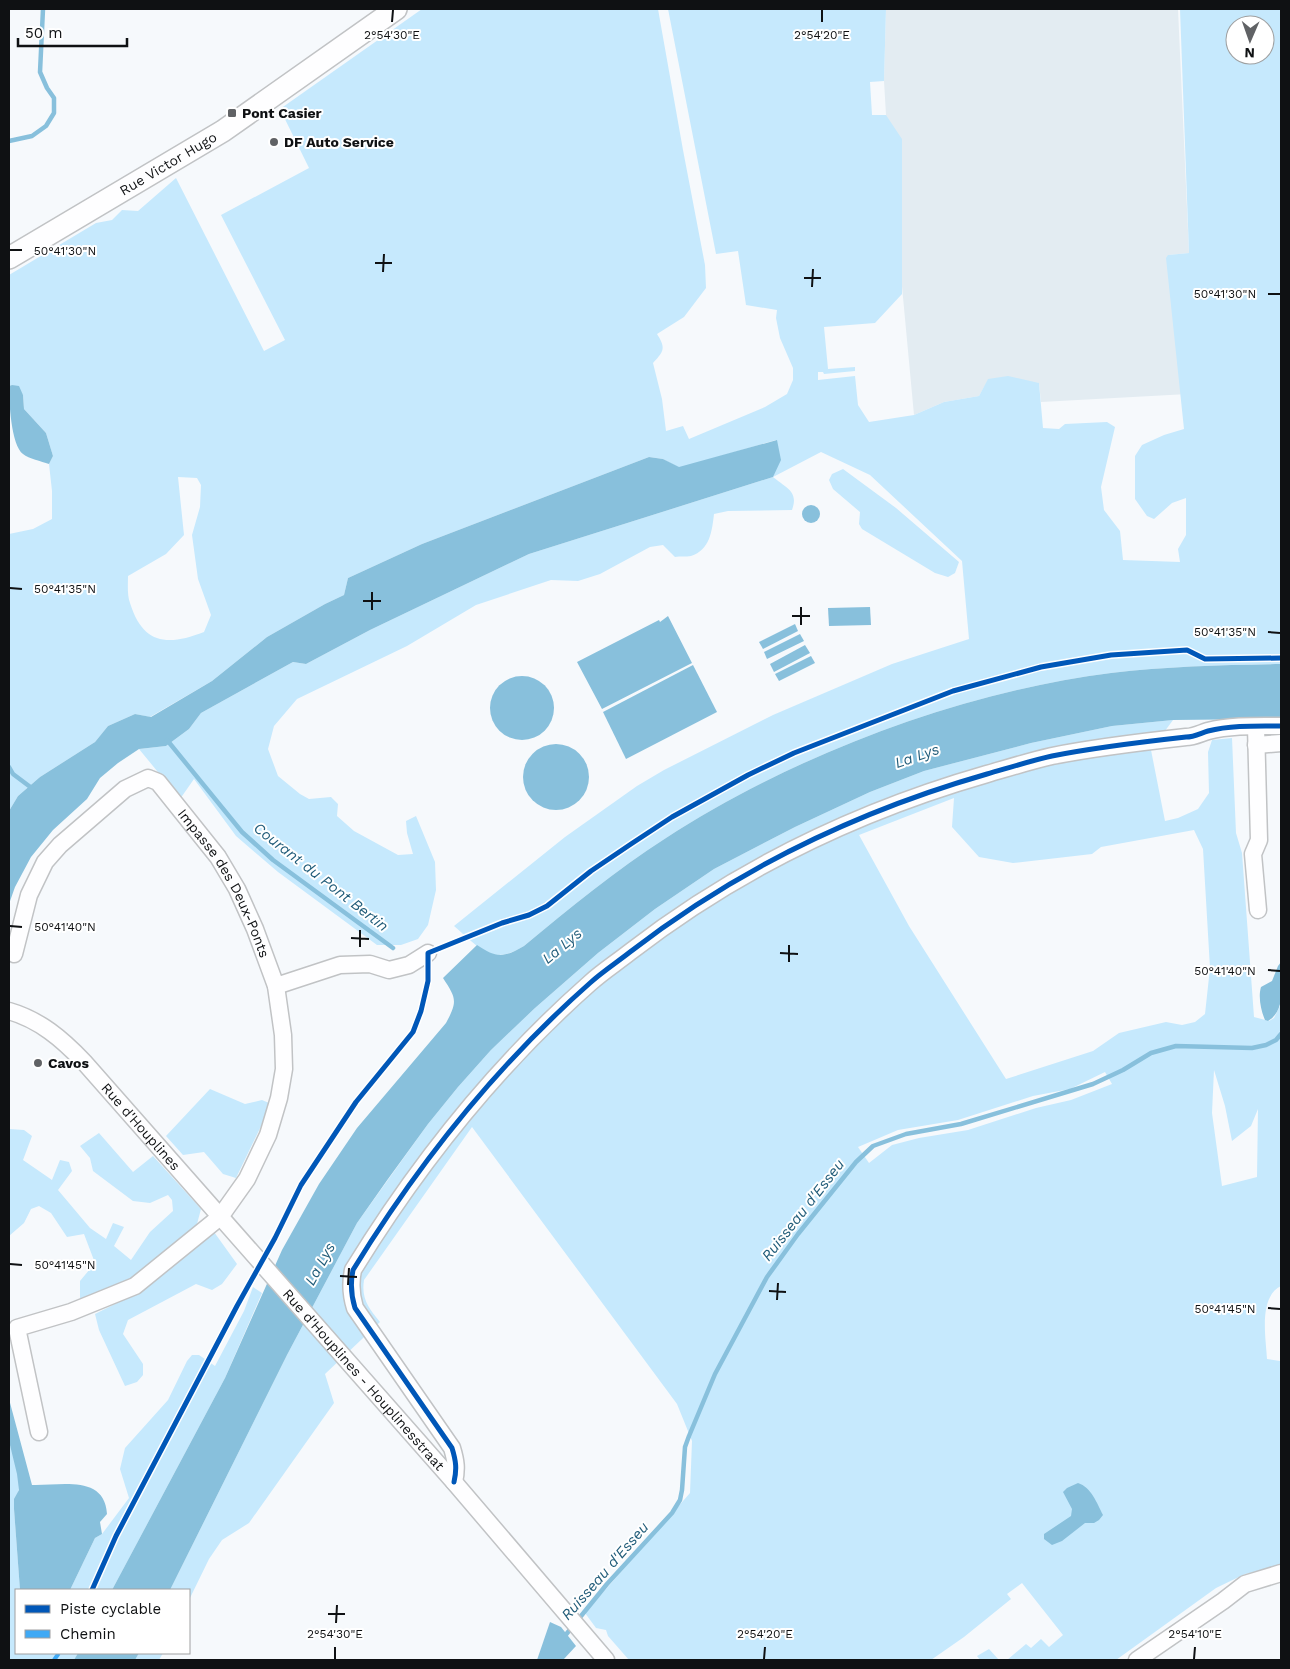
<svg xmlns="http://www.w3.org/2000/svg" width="1290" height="1669" font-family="'Work Sans',sans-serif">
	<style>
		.built { fill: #e3ecf2 }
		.green { fill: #c6e9fd; fill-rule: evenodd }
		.water { fill: #88c0dc }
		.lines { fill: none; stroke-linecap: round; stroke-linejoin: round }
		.stream { stroke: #88c0dc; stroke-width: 4.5 }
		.minor-casing { stroke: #c1c3c5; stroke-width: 19 }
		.major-casing { stroke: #c1c3c5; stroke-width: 24 }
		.minor { stroke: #fefeff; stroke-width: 16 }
		.major { stroke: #fefeff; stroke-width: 21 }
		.quiet { stroke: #3fa9f5; stroke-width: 4; stroke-dasharray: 8 4; stroke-linecap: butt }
		.cycleway-casing { stroke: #fff; stroke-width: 8 }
		.cycleway { stroke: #0057b8; stroke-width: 5 }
		.ticks { fill: none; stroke: #0f1113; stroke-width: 2 }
		.poi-dot { fill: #606265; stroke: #fff; stroke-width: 2 }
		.labels { text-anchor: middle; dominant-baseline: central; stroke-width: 4; stroke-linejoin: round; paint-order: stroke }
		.poi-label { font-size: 14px; font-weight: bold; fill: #0f1113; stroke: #fff; text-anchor: start }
		.street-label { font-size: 14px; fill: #0f1113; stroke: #fff }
		.water-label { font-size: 15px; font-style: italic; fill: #225d7a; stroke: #fff }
		.ticks-label { font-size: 12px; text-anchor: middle; fill: #0f1113; stroke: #fff; stroke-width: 4; stroke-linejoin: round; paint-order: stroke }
	</style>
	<rect width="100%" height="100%" fill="#f6f9fc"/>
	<path class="built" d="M886,9H1178L1189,253L1168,255L1188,394L1041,402L1039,383L988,380L979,396L944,402L914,415L886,115L884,81Z"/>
	<g class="green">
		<path d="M422,9H658L683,150L705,265L706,288L684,317L657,334C666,348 664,351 653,363L662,399L666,431L683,426L689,439L765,407L787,394L793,380V368L780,338L776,318L777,310L746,305L738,251L716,254L668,9H886L884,81L870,82L872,115H886L902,139V294L875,323L824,327L828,369L855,367V371L824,374L823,372H818V380L855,376L858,405L869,422L914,415L944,402L979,396L988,379L1008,376L1039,383L1043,428L1059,429L1065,424L1107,422L1115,427L1101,487L1104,510L1120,531L1123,560L1180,562L1178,549L1186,535V498L1172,503L1154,519L1147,516L1135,499V456L1142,445L1164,435L1184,429L1166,258L1168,255L1189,253L1180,9H1281V664C1224,665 1168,666 1111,673C960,692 794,755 666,838C616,870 570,908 524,946C491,967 479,947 454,926L565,837L637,786L664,770L773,715L892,664L969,639L962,561L870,475L821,452L773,477C786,488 799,491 792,510L728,511L714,514C712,531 710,550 691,556C686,557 680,556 675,557L663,545L650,547L600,574L578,581L551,580L476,605L407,646L297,699L274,726L268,749L278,776L300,794L309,799L331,797L338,804L337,816L354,831L398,855L413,854L407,833L406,821L416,816L435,862L436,890L428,925L418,939L401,945H377L278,872L236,836L194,779L180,799L139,749L166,746L189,729L201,713L293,662L306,664L370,630L529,554L773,477L776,440L679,468L663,459L649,457L422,544L348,578L344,595L325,604L267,637L212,681L150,717L135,714L108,726L95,742L40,777L18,796L9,811V534L33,529L52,519V491L49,464L53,456L46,433L24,409L23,395L12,385L9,386V275L96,223L112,220L122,210L138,211L176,178L264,351L285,340L221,215L309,168L280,109ZM1235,25H1265V55H1235ZM178,477L197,478L201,485L200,507L192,535L198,579L211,615L204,632C168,646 143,645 130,603C127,595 128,584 128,576L166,554L184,535Z"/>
		<path d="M843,469L896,508L959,562L955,573L948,577L935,573L862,529L859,524L860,512L833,489L829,480L832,474Z"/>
		<path d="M1173,720L1151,750L1165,821L1178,818L1198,809L1209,793L1208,752L1212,740L1232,738L1236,833L1242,853L1254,1017L1269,1021L1274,1018L1281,1004V1286C1258,1297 1266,1338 1267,1359L1280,1361L1281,1566L1245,1574L1216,1588L1116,1660H1007L1026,1644L1031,1648L1041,1639L1049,1647L1063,1635L1022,1583L1007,1594L1011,1599L964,1637L931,1660H629L608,1636L606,1630L596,1628L585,1613L690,1493L692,1441L677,1404L472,1127L364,1280C361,1299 369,1308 380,1322L325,1374L334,1403L249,1523L222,1540L209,1559L189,1600V1590H170L287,1355L357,1223L428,1124L458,1087L491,1050L535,1008L598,953L655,909L714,869L795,827L870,792L924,771L1031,743L1112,726ZM954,798L952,827L979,857L1013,863L1092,854L1101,847L1194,830L1203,849L1210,968L1205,1014L1195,1022L1182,1025L1166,1022L1119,1033L1093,1051L1006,1079L909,926L859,835ZM1214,1070L1225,1106L1232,1141L1251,1126L1258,1109L1257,1177L1222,1186L1212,1113ZM1105,1072L1112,1084L1071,1100L1036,1108L968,1130L919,1138L892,1145L869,1163L858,1147L898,1130L958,1120L1033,1096L1070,1089Z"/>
		<path d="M210,1089L245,1104L262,1100L269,1103L263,1122L236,1178L223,1174L204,1152L183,1155L166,1136Z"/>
		<path d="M9,1129L24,1130L32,1136L23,1160L52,1180L60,1160L69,1162L72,1171L58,1190L90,1228L106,1239L113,1223L124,1227L114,1246L131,1260L150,1232L173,1211L172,1200L168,1195L150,1203L133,1201L93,1171L90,1158L80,1146L99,1133L133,1172L153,1156L201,1209L197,1224L171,1249L131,1280L95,1295L80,1299V1281L95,1263L84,1234L67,1237L51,1213L39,1206L31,1209L24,1223L9,1236Z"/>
		<path d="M214,1232L237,1264L222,1284L212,1290L196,1284L128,1320L123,1334L143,1364V1375L137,1382L125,1386L99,1330L95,1314L145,1289Z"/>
		<path d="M253,1287L262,1293L225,1378L112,1590H70L95,1538L102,1534L129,1498L120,1469L125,1448L168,1400L187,1361L192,1355H199L215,1366L244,1311Z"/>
		<path d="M9,1441C13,1456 21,1474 19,1489C18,1496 14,1500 14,1509L20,1590H16V1653H78L74,1660H9Z"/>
		<path d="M989,1649L999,1660H980L977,1656Z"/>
		<path d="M139,1653H163L159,1660H135Z"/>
	</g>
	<g class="water">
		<path d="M12,385L19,386L23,395L24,409L46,433L53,456L49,464C41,461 29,459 23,454C11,445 9,401 9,386Z"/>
		<path d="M777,440L781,460L773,477L529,554L370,630L306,664L293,662L201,713L189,729L166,746L139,749L118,763L100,778L87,799L53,830L31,857L15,887L9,904V811L18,796L40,777L95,742L108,726L135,714L151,717L212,681L267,637L325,604L344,595L348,578L422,544L649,457L663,459L679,467Z"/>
		<circle cx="811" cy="514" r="9"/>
		<path d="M870,607L871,625L829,626L828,608Z"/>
		<path d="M668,616L692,663L602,709L577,662L659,620L660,622Z"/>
		<path d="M795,624L798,631L763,649L759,642Z"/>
		<path d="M800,634L804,641L767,659L764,652Z"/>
		<path d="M805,645L810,653L774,672L770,664Z"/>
		<path d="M811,656L815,663L779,681L775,674Z"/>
		<path d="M1281,664V719L1173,720L1112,726L1031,743L924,771L870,792L795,827L714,869L655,909L598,953L535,1008L491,1050L458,1087L428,1124L388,1179L357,1223L287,1355L170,1590H112L225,1378L282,1250L319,1184L357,1128L446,1023C458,1001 456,998 443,978L477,945C496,958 504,958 524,946C570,908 616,870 666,838C794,755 960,692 1111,673C1168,666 1224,665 1281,664Z"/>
		<path d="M693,665L717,712L626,759L603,712Z"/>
		<circle cx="522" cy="708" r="32"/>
		<circle cx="556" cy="777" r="33"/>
		<path d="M1281,962C1281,980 1287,1010 1268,1021L1265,1020C1261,1011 1258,997 1261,987L1272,981L1278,966Z"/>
		<path d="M9,1399L32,1485C59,1486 105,1474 107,1514L100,1522L102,1534L95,1538L70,1590H20L14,1509V1499L19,1490L17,1474L9,1441Z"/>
		<path d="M1078,1483C1091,1487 1097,1503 1103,1515L1099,1520L1094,1523H1085L1062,1541L1052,1545L1044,1539V1534L1071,1516L1072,1509L1063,1492L1067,1488Z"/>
		<path d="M550,1622L561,1627L576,1646L563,1660H537Z"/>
		<path d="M78,1653H139L135,1660H74Z"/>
	</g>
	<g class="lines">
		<g class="stream">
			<path d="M9,141L32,136L46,126L54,113V98L47,88L40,72L43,9"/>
			<path d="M167,740L242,832L273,860L393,948"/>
			<path d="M9,767L13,774L33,789"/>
			<path d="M564,1637L607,1584L672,1513L680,1500L682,1490L685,1447L689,1436L715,1374L767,1277L798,1234L856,1162L873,1146L906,1134L961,1124L1093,1084L1123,1070L1151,1053L1176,1046L1252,1048L1266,1045L1276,1040L1281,1034"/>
		</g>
		<defs>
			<g id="minor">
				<path d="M1256,727L1259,840L1253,854L1258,910"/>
				<path d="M1256,745L1281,743"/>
				<path id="s1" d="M14,954L29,895L45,862L60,845L125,789L148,778L158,782L218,857L237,889L255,929L276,986L283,1035L284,1069L279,1098L268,1135L247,1179L220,1217L135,1286L71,1312L17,1328L39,1432"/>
				<path d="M276,986L340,965L370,964L389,970L409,965L428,953"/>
				<path id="s2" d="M9,1011C40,1020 62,1039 84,1062L454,1482L606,1660"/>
				<path d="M454,1482C457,1469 456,1461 452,1448L355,1308C351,1295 350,1284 353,1270C418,1164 496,1066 590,983C602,972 616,963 630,952C736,870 858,811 987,774C1008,768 1030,761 1052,756C1097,747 1141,742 1186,737C1194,737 1201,733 1208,731C1231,725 1257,726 1281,726"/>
				<path d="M1137,1660L1223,1601L1245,1584L1281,1573"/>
			</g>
			<g id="major">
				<path id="s3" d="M9,258L223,131L396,9"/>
			</g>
		</defs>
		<use href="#minor" class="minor-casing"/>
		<use href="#major" class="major-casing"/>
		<use href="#minor" class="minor"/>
		<use href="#major" class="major"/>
		<path class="quiet" d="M54,1660L59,1653"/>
		<defs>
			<g id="cycleway">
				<path d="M454,1482C457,1469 456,1461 452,1448L355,1308C351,1295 350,1284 353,1270C418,1164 496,1066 590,983C602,972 616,963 630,952C736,870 858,811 987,774C1008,768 1030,761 1052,756C1097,747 1141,742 1186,737C1194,737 1201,733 1208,731C1231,725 1257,726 1281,726"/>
				<path d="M92,1590L116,1536L237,1306L275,1238L301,1185L356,1102L413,1032L421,1011L428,981V953L502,923L529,915L547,906L591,871L631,844L672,817L748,775L794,753L953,691L1041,667L1111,655L1187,650L1205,659L1281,658"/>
			</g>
		</defs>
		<use href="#cycleway" class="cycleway-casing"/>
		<use href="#cycleway" class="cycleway"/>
	</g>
	<path class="ticks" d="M392,22L393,10M822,22V10M10,250H22M375,263H392M383,272L384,254M804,278H821M812,287L813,269M1268,294H1280M10,588L22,589M363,601H381M372,610V592M792,616H810M801,625V607M1268,632L1280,633M10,926L22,927M351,938L369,939M360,947V930M780,953L798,954M789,962V945M1268,970L1280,971M10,1264L22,1265M340,1276L357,1277M348,1285L349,1268M769,1291L786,1292M777,1300L778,1283M1268,1308L1280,1309M328,1614H345M336,1623L337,1605M335,1659V1647M764,1659L765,1647M1194,1659L1195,1647"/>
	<g class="poi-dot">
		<rect x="227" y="108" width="10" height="10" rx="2.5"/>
		<circle cx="274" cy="142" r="5"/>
		<circle cx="38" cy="1063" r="5"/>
	</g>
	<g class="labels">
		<g class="poi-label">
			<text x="242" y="113">Pont Casier</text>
			<text x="284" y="142">DF Auto Service</text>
			<text x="48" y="1063">Cavos</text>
		</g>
		<g class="street-label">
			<text stroke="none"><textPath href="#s3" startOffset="185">Rue Victor Hugo</textPath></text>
			<text stroke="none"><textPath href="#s1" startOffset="364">Impasse des Deux-Ponts</textPath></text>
			<text stroke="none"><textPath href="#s2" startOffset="178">Rue d'Houplines</textPath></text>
			<text stroke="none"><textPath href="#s2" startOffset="515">Rue d'Houplines - Houplinesstraat</textPath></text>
		</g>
		<g class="water-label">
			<text transform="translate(917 756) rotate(-19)">La Lys</text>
			<text transform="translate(321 877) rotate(38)">Courant du Pont Bertin</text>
			<text transform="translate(562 946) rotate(-40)">La Lys</text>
			<text transform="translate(803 1210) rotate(-52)">Ruisseau d'Esseu</text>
			<text transform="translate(320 1264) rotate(-61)">La Lys</text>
			<text transform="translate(605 1571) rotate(-49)">Ruisseau d'Esseu</text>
		</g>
	</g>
	<g class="ticks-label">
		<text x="392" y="39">2°54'30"E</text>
		<text x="822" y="39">2°54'20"E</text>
		<text x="65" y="255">50°41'30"N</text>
		<text x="1225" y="298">50°41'30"N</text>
		<text x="65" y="593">50°41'35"N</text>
		<text x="1225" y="636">50°41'35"N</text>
		<text x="65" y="931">50°41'40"N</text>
		<text x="1225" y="975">50°41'40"N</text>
		<text x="65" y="1269">50°41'45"N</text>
		<text x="1225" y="1313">50°41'45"N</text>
		<text x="335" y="1638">2°54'30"E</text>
		<text x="765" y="1638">2°54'20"E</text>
		<text x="1195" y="1638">2°54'10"E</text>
	</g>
	<rect width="1290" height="1669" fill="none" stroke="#0f1113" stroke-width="20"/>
	<rect x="15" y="1589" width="175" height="65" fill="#ffffff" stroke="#9fa0a1"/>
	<rect x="25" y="1605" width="25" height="8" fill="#0057b8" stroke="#9fa0a1"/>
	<text x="60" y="1614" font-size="15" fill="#0f1113">Piste cyclable</text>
	<rect x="25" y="1630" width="25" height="8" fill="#3fa9f5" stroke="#9fa0a1"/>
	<text x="60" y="1639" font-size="15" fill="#0f1113">Chemin</text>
	<g transform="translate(1250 40) rotate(182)"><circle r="24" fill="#ffffff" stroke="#9fa0a1"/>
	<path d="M0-4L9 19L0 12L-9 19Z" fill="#606265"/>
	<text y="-8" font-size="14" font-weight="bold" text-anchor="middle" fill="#0f1113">N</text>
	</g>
	<path d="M18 38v8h109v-8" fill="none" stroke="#0f1113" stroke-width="2.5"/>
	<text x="25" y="38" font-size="15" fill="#0f1113" stroke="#ffffff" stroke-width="4" paint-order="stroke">50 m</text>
</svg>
